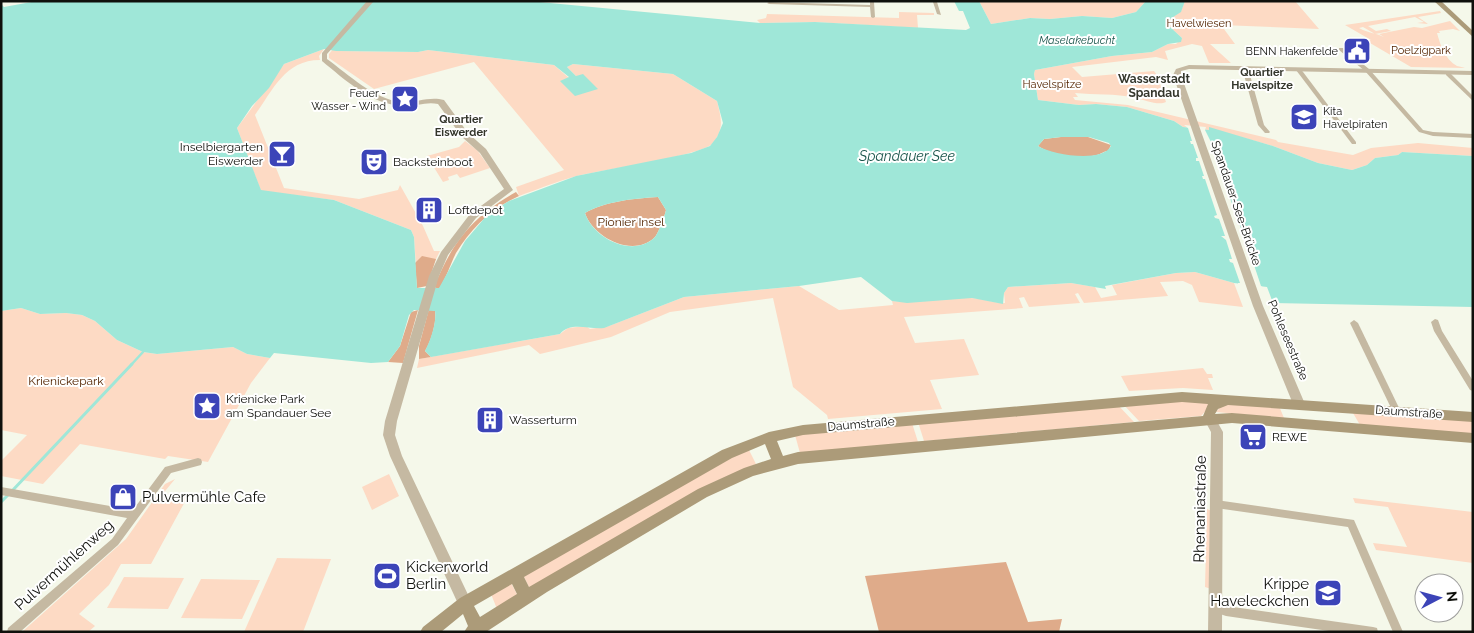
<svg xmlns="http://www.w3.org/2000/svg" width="1474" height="633" font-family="Raleway,sans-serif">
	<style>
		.green { fill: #fddac4 }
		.forest { fill: #dfab8a }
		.water { fill: #9fe7d8; fill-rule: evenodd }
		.pier { fill: #f5f8ea }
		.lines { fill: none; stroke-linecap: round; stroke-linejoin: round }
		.stream-far1 { stroke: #9fe7d8; stroke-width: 2.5 }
		.stream { stroke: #9fe7d8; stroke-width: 3 }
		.minor { fill: #c5b9a2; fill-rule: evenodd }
		.tertiary { fill: #c5b9a2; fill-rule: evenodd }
		.secondary { fill: #ac9b79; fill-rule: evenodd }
		.labels { text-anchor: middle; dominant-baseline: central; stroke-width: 4; stroke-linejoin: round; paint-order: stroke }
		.far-park-label { font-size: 11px; fill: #532400; stroke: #fff }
		.far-water-label { font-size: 11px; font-style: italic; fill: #18544a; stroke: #fff }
		.far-poi-label { font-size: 11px; fill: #0f100c; stroke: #fff; text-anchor: end }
		.far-neighbourhood-label { font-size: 11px; font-weight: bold; fill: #34362c; stroke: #fff }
		.far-quarter-label { font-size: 12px; font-weight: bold; fill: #34362c; stroke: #fff }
		.poi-label { font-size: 12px; fill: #0f100c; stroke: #fff; text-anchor: start }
		.street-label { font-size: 12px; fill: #0f100c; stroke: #fff }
		.park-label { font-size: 12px; fill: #532400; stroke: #fff }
		.water-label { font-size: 14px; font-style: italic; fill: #18544a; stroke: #fff }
		.near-poi-label { font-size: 15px; fill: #0f100c; stroke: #fff; text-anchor: start }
		.near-street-label { font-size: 15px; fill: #0f100c; stroke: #fff }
	</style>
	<rect width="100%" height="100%" fill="#f5f8ea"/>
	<g class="green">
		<path d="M979,1L1127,2L1146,1L1136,12L1112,18L1082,16L1050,19L1030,18L991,24Z"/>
		<path d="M1185,1H1295L1319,29L1221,25L1235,44H1210L1231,63H1209L1202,46L1192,44L1165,51L1168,60L1156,57L1072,67L1082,77L1154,71L1157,75L1166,102C1159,106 1144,100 1136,98C1115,93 1094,95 1075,93L1078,97H1073L1075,100L1128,105L1276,140L1278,142L1353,155L1371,148L1418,143L1473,148V156L1402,152L1398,155L1375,158L1367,165L1352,170L1318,163L1273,146L1209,128V130L1183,127L1174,121L1127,107L1096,104L1079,105L1038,100L1034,74L1035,70L1112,56L1152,52L1168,44H1176L1182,38L1169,26L1170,19L1181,11Z"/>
		<path d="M1440,11L1441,13L1418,17L1428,24L1417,23L1424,22L1415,17L1368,26L1376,31L1387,29L1391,31L1375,34L1363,27L1359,28C1368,33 1376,33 1384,37L1379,34L1414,27L1422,28L1450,21L1460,31L1453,29L1439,31L1440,33H1437C1440,44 1445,60 1457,66C1460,67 1463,67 1465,68L1411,67L1370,43L1346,47L1343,45L1371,40L1345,25Z"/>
		<path d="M899,12L934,13V15H917L918,28L815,22L760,23L757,20L766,18L767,14L899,18Z"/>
		<path d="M324,49L319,56L320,60C285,60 273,90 255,115L284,188L359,199L398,190L400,185L423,226L434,251H440L433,265L427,286L416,266L414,237L411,230L334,200L261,191L237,128L284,64Z"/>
		<path d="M333,49L337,51L418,52L428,50L554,65L569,78L560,81L576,76L567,67L573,64L673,74L717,101C721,117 725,130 712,144C699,156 601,170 577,176C558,181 538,189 519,196L516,187L564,170L474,62L374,89L329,58V54Z"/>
		<path d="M465,141L477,150L490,168L460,178L457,174L448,177L449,180L443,182L427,156L459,147Z"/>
		<path d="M1195,272L1234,283L1243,307L1199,302L1192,285L1183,281L1160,282L1168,296L1084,303L1078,293L1075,294L1080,303L1029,307L1024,297L1019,298L1023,308L904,317L915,343L964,339L979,375L930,380L942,409L828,419L827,415L793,387L773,298L670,312L611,337L540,354L529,345L417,368L419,359L560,334L568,328L586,326L590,329L609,326L684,297L799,286L839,310L893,305L892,301C918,304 944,297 970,298C982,298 993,303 1005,303L1004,293L1008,287L1071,283L1095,287L1101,298L1117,295L1112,285L1176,273Z"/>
		<path d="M21,308L40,314L66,313L82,315L95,321L117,340L143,352L157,354L233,347L247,354L270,358L251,383L208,462L168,456L165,459L80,444L43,484L1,476V461L27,435L1,430V311Z"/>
		<path d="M1203,368L1207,374H1212L1213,378H1208L1213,390L1183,388L1129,391L1121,376Z"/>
		<path d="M1171,400L1214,402L1201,416L1139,421L1123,404Z"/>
		<path d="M1117,404L1134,422L924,441L918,422Z"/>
		<path d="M1223,404L1279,406L1284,418L1216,412Z"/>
		<path d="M1353,413L1473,420V435L1360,425Z"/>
		<path d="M912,423L918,442L800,453L795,435Z"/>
		<path d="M748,448L756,464L714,482L530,589L523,575Z"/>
		<path d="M389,474L399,496L372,510L362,487Z"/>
		<path d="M175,479L161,496H188L151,564H121L109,585L79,614L95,626L88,632H22L126,539L165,484Z"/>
		<path d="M1353,498L1473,512V563L1376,550L1373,543L1407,547L1388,507L1355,503Z"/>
		<path d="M1207,509L1212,511L1211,589L1205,587Z"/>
		<path d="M277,558L331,559L303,632H244Z"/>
		<path d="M124,577L184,578L168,609L107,608Z"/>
		<path d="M201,579L260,580L242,619L181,618Z"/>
		<path d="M511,583L518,596L497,609L491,594Z"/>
	</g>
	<g class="forest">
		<path d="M1061,137H1088L1111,145L1108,151C1104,151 1101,154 1097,155C1080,159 1053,156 1038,146L1044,139Z"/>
		<path d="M516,192L519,196C492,208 471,228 456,253C450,265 447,277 439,289L434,287C453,241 472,217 516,192Z"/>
		<path d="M658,197L666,210C665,215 658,235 654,238C632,258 593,237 585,213C603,202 636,198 658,197Z"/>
		<path d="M422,256L436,259L427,286L417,288L415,263Z"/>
		<path d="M429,309L435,311C437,321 431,342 425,351L431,357L419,359V346Z"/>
		<path d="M418,310L403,363L388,362L400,346L411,312Z"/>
		<path d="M1006,562L1028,622L1062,619L1059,632H879L865,576Z"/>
	</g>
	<path class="water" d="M37,1H529L760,23L815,22L966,30L970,28L963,11H959L954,1H979L991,24L1030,18L1050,19L1082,16L1112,18L1136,12L1146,1H1185L1181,12L1170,19L1169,26L1182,38L1181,42L1168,44L1152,52L1112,56L1035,70L1034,74L1038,100L1079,105L1096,104L1127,107L1174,121L1183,127L1209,130V127L1273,146L1318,163L1352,170L1367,165L1375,158L1398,155L1402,152L1473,156V307L1273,303L1267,287L1234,283L1195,272L1176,273L1105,286L1106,289L1071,283L1008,287L1004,293L1003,304L972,298L907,303L892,301L861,277L799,286L684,297L604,328C590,330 570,321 560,334L431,357L425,351C430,342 437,322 435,311L414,310L409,315L400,346L388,362L371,363L274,353L270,358L247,354L233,347L157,354L143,352L117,340L95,321L82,315L66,313L40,314L21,308L1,311V4L4,7ZM324,49L336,51L418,52L428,50L554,65L569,77L560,81L575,96L598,89L583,74L576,76L567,67L573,64L673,74L717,101L723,123L717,137L710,146L691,153L576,176L509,201L488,214L465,241L439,288H417L414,237L411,230L334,200L261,190L237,128L252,106L269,88L284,64ZM1061,137H1089L1109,143L1111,146C1102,163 1053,155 1038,146L1044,139ZM658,197L666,210C665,215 658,235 654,238C632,258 593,238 585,213C603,202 636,198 658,197Z"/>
	<path class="pier" d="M1184,125L1206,127L1205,130L1213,146H1211L1219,163H1217L1222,178L1226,181H1224L1237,218L1240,221H1238L1256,265H1254L1261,286L1265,289L1238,286V283H1240L1233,263L1230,262L1229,259H1232L1226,240L1221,236H1225L1219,219L1215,218L1214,216L1217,215L1205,179H1203L1202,176H1204L1199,161H1196V158H1198L1193,144H1191L1190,141H1192L1188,128Z"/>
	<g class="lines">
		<path class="stream-far1" d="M131,365L143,352"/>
		<g class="stream">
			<path d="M12,491L132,364"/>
			<path d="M1,502L8,495"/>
		</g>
		<g class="minor">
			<path d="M870,1L874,2L875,17L873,18L871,17L870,7L769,4L767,3L769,2L870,5Z"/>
			<path d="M923,1H940L937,2L941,15L937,14L933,2Z"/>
			<path d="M1339,48H1343L1369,69L1423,130L1433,132L1473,134V138L1433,136L1419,132L1365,71L1339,50Z"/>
			<path d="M1243,67L1248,68L1264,125L1270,132L1269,133H1265L1258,125L1242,68Z"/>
			<path d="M1296,68H1300L1356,142V144H1352L1296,70Z"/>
			<path d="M1446,73H1450L1473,96V101L1446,75Z"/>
			<path d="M1435,319L1438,320L1442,331L1473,381V391L1470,390L1434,331L1431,322Z"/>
			<path d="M1354,320L1358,323L1401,412L1400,414L1397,415L1394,414L1393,412L1350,323Z"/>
			<path d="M198,458L201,459L202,462L201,465L171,473L118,545L20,632H7L8,628L112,539L127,518L1,495V487L133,510L165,467Z"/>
			<path d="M1216,500L1354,520L1403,632H1393L1348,527L1216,508L1213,507L1211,504L1213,501Z"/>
			<path d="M1215,603L1226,606L1373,627L1377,628L1378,632H1336L1226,616L1211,611L1210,608L1211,605Z"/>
		</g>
		<g class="tertiary">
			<path d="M367,1H374L327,54V59C349,75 374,99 401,102C416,103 429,96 444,100L468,133L486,149L513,190L476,218L448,255L439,276L397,421L395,435L402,456L472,603L470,608L465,609L460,608L390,456L383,435L385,421L429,276L441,252L470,214L504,189L480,153L462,137L438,104C426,101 415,107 403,106C372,105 345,80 322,61V53Z"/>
			<path d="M1189,65L1473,71V75L1189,69L1181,71V75L1263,306L1305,404L1303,407L1299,408L1295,407L1293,404L1253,306L1173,75L1176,69Z"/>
			<path d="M1210,414L1214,416L1223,432L1222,632H1208L1211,432L1204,419L1206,416Z"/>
		</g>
		<g class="secondary">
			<path d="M1434,1H1441L1473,31V37Z"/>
			<path d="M1182,392L1473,412V422L1228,405L1218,409L1215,414L1232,413L1473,433V443L1232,423L798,464L753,476L707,497L547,592L486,632H464L468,626L463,614L441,632H420L423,627L460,598L722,450L769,432L803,425ZM1182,402L1208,404L1203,416L798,452L783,456L777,441L803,435ZM765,444L771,459L744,468L698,489L529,587L524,577L732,458ZM512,584L517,594L480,617L474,606Z"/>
		</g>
	</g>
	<defs>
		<symbol id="civic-square" viewBox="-11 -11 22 22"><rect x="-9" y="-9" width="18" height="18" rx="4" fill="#3c44b8" stroke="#fff"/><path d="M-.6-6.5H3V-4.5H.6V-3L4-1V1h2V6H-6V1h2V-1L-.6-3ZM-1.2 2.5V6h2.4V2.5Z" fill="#fff"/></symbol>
		<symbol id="sight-square" viewBox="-11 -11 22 22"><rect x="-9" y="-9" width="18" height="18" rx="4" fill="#3c44b8" stroke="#fff"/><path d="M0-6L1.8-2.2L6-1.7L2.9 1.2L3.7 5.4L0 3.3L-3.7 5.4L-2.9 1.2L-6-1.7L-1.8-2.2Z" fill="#fff"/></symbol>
		<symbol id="school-square" viewBox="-11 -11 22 22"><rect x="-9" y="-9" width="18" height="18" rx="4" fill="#3c44b8" stroke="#fff"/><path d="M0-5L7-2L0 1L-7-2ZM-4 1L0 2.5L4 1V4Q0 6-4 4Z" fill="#fff"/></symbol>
		<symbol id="bar-square" viewBox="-11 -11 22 22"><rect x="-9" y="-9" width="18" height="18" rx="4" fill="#3c44b8" stroke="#fff"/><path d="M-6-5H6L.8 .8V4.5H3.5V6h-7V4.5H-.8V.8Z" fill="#fff"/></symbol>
		<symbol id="theatre-square" viewBox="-11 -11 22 22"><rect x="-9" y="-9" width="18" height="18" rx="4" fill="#3c44b8" stroke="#fff"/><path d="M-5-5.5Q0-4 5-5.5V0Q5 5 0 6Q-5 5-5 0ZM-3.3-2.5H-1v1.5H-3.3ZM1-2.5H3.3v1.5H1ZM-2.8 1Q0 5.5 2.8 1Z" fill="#fff"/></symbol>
		<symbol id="building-square" viewBox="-11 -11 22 22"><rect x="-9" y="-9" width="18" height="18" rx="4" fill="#3c44b8" stroke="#fff"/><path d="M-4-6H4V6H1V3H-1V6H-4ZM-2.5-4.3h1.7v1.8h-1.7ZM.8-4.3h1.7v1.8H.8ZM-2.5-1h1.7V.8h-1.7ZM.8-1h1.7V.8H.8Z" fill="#fff"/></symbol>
		<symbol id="supermarket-square" viewBox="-11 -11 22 22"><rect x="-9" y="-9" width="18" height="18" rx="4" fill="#3c44b8" stroke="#fff"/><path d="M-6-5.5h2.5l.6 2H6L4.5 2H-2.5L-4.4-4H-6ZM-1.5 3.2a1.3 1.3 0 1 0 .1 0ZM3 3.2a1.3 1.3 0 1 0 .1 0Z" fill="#fff"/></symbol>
		<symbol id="shop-square" viewBox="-11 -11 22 22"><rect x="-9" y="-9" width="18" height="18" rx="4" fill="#3c44b8" stroke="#fff"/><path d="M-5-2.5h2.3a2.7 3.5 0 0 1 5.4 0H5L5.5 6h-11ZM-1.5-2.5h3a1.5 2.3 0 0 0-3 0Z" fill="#fff"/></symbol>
		<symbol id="stadium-square" viewBox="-11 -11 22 22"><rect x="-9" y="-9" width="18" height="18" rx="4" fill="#3c44b8" stroke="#fff"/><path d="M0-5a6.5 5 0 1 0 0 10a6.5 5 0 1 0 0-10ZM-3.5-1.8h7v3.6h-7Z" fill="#fff"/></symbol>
	</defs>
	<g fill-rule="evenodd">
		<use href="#civic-square" x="1341" y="35" width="32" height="32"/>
		<use href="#sight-square" x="389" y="83" width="32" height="32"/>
		<use href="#school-square" x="1288" y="101" width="32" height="32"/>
		<use href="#bar-square" x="266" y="138" width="32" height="32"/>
		<use href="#theatre-square" x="358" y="146" width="32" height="32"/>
		<use href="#building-square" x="413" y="194" width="32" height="32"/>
		<use href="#sight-square" x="191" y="390" width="32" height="32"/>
		<use href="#building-square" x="474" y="404" width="32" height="32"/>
		<use href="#supermarket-square" x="1237" y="421" width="32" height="32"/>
		<use href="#shop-square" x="107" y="481" width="32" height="32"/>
		<use href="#stadium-square" x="371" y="560" width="32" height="32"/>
		<use href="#school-square" x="1312" y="577" width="32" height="32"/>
	</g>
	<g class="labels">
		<g class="far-park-label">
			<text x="1199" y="23">Havelwiesen</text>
			<text x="1421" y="50">Poelzigpark</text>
			<text x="1052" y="84">Havelspitze</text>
		</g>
		<g class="far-water-label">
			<text x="1077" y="40">Maselakebucht</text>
		</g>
		<g class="far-poi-label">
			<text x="1338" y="51">BENN Hakenfelde</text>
			<text x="386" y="93">Feuer -<tspan x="386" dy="13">Wasser - Wind</tspan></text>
			<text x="1323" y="111" text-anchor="start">Kita<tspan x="1323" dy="13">Havelpiraten</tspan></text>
		</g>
		<g class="far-neighbourhood-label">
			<text x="1262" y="72">Quartier<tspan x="1262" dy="13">Havelspitze</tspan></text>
			<text x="461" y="119">Quartier<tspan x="461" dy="13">Eiswerder</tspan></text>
		</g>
		<g class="far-quarter-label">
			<text x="1154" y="79">Wasserstadt<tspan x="1154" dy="14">Spandau</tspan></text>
		</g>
		<g class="poi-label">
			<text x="263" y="147" text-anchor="end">Inselbiergarten<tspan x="263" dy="14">Eiswerder</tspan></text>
			<text x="393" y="162">Backsteinboot</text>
			<text x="448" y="210">Loftdepot</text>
			<text x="226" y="399">Krienicke Park<tspan x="226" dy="14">am Spandauer See</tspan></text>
			<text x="509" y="420">Wasserturm</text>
			<text x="1272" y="437">REWE</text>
		</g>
		<g class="street-label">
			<text transform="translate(1236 203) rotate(71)">Spandauer-See-Brücke</text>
			<text transform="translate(1288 340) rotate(67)">Pohleseestraße</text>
			<text transform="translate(1409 412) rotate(4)">Daumstraße</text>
			<text transform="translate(861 424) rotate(-5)">Daumstraße</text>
		</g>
		<g class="park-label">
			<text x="631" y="222">Pionier Insel</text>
			<text x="66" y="381">Krienickepark</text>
		</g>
		<g class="water-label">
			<text x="907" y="156">Spandauer See</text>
		</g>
		<g class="near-poi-label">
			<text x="142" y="497">Pulvermühle Cafe</text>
			<text x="406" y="567">Kickerworld<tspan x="406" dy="17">Berlin</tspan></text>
			<text x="1309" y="584" text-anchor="end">Krippe<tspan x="1309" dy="17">Haveleckchen</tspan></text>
		</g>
		<g class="near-street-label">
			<text transform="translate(1200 509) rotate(-89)">Rhenaniastraße</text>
			<text transform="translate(64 565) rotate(-42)">Pulvermühlenweg</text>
		</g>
	</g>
	<rect width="1474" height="633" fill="none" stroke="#0f100c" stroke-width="5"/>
	<g transform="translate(1439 598) rotate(84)"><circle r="24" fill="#ffffff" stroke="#9f9f9e"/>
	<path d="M0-4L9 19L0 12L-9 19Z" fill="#3c44b8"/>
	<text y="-8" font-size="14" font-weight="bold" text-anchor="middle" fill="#0f100c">N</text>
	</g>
</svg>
